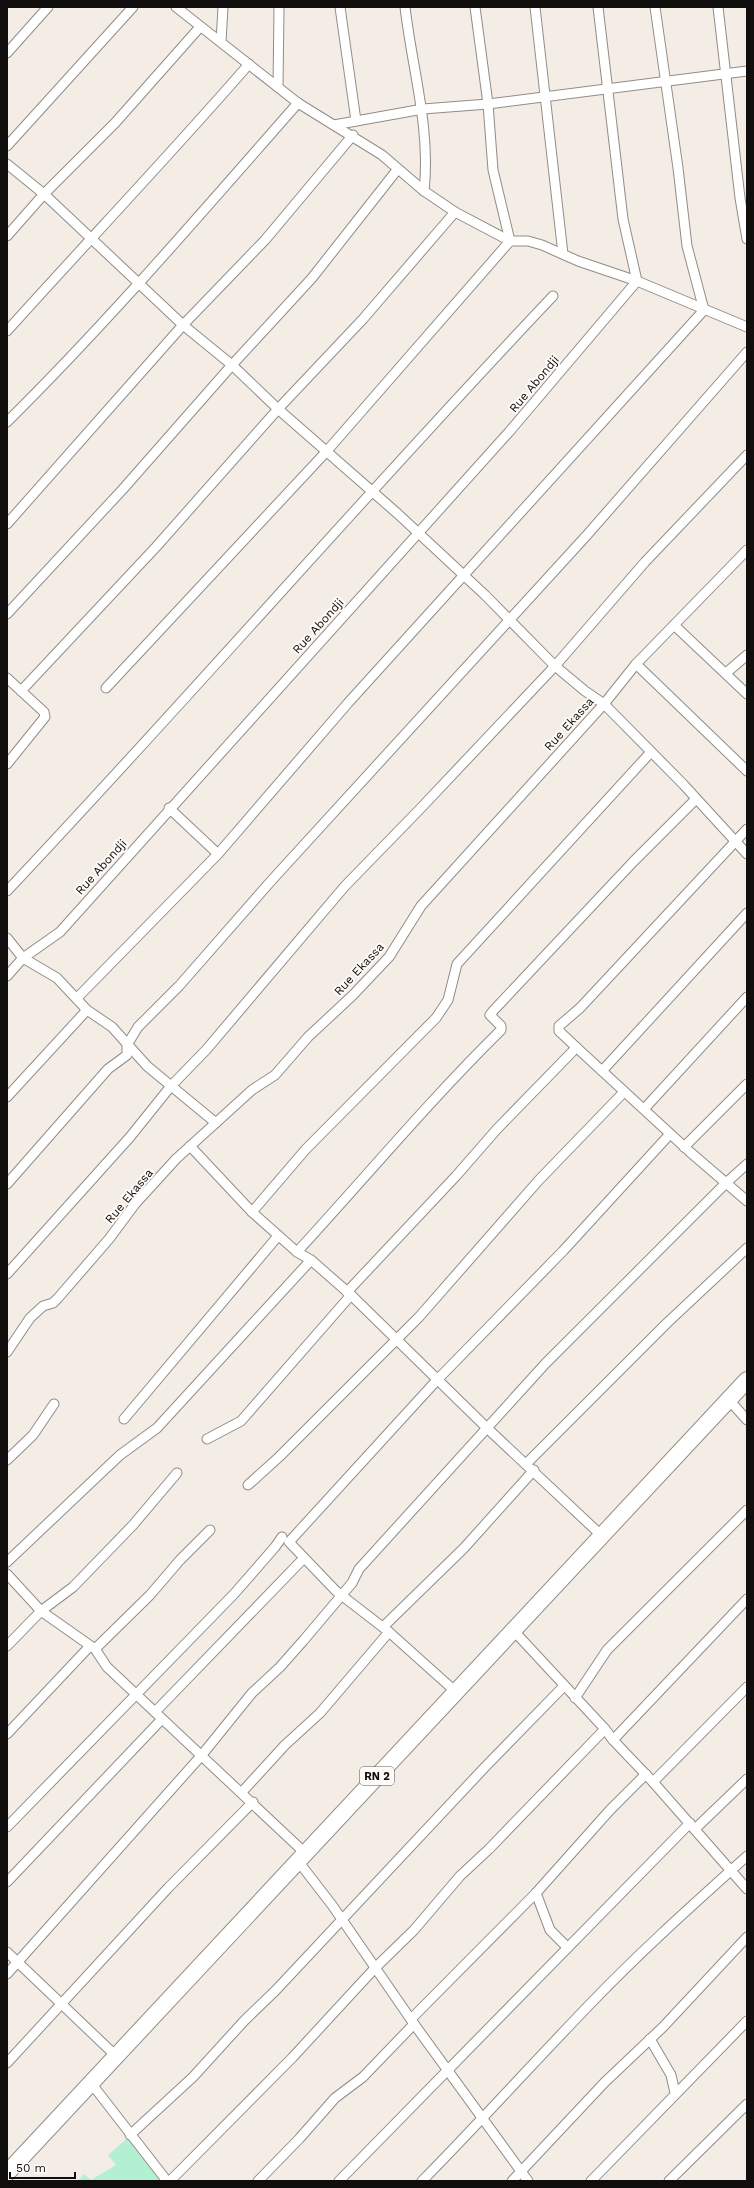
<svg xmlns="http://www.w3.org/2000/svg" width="754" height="2188" font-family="'Work Sans',sans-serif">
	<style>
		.green { fill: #b3f0d1 }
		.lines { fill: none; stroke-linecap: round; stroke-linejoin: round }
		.street-casing { stroke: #938c86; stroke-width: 11 }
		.highway-casing { stroke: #938c86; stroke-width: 18 }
		.street { stroke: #fff; stroke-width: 9 }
		.highway { stroke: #fff; stroke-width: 16 }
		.labels { text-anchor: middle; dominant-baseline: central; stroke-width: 4; stroke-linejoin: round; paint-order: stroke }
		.shield { fill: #fefbf8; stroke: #585654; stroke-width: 1 }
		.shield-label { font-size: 11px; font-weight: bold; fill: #110f0d }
		.street-label { font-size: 12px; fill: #110f0d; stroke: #fefbf8 }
	</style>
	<rect width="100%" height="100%" fill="#f4ede6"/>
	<path class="green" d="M129,2137L162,2181H78L84,2174L91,2180L116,2165L108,2155Z"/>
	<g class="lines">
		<defs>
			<g id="street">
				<path d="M176,7L298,103L382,155L424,191L455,212L510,241H528L542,245L578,261L637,281L747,327"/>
				<path d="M340,7L356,121"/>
				<path d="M405,7C412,68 431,129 424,191"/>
				<path d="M535,7L563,254"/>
				<path d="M718,7L740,198L747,239"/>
				<path d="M221,42L223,7"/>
				<path d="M7,53L48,7"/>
				<path d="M278,87L279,7"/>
				<path d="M334,125L423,109L488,104L747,71"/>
				<path d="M7,146L133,7"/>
				<path d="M7,164L44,194L183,325L232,365L278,409L398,514L485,595L555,666L585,691L604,704L683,784L747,854"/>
				<path d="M7,236L44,194L115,123L200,27"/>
				<path d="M7,331C87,242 170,155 249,64"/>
				<path d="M7,422C109,321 203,211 298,103"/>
				<path d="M7,524L183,325L265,240L353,135"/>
				<path d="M7,614L123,489L232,365L312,278L397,170"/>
				<path d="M674,625L747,694"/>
				<path d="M636,664L747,771"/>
				<path d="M726,673L747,655"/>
				<path d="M7,678L44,712L45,717L7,764"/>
				<path d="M106,688L326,452L510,241L493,170L488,104L475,7"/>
				<path d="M21,691L156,547L278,409L363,319L455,212"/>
				<path d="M169,808L218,854"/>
				<path d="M7,891C192,695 368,491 553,296"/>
				<path d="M7,938L23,958L57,978L87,1010L112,1027L147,1066L216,1123"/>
				<path d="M7,976L23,958L60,932L509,432L637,281L623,219L598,7"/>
				<path d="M77,998L218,854L348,703L704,310L687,246L678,168L655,7"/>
				<path d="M576,1047L690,1152L747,1201"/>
				<path d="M602,1071L747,913"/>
				<path d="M7,1097L87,1010"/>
				<path d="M645,1108L747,997"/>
				<path d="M190,1146L252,1212L297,1252L311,1260L351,1295L488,1429L602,1536"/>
				<path d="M684,1147L747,1084"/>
				<path d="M7,1184L108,1069L127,1055V1045L138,1027L179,986L271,881L587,535L747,352"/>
				<path d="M252,1212L306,1149L436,1018L448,1000L457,964L651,752"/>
				<path d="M297,1252C365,1178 429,1101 501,1030V1026L490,1015L493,1011L633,862L696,799"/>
				<path d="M7,1274L130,1137L171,1086L206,1050L345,886L419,810L555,666L645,562L747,455"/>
				<path d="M347,1292L456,1176L497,1129L572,1052L576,1047L559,1031V1026L580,1008L747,829"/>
				<path d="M7,1352L30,1318L43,1306L53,1303L58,1298L109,1239L135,1204L176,1159L252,1090L275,1075L308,1037L353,995L389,957L421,906L604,704L636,664L747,550"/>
				<path d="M729,1400L747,1420"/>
				<path d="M124,1419L278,1236"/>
				<path d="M207,1439L241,1421L351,1295"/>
				<path d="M7,1460L33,1435L54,1404"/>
				<path d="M526,1464L667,1323L747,1248"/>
				<path d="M248,1485L279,1457L419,1317L539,1180L624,1092"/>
				<path d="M7,1562L120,1455L157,1428L311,1260"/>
				<path d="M7,1574L41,1611L95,1649L107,1667L305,1853"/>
				<path d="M383,1627L464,1548L534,1470"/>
				<path d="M513,1630L605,1729L613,1740L653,1782L747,1889"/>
				<path d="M7,1646L41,1611L73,1587L133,1525L177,1473"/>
				<path d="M95,1649L150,1595L180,1560L210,1530"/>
				<path d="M456,1692L389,1632L336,1591L289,1542L437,1380L563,1251L670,1134"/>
				<path d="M575,1698L607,1650L747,1510"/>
				<path d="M155,1712L304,1558"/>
				<path d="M7,1734L90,1646"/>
				<path d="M613,1740L747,1599"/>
				<path d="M653,1782L747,1687"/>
				<path d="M242,1792L285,1745L320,1713L389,1632"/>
				<path d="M7,1827L234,1594L275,1547L282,1537"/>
				<path d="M695,1829L747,1779"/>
				<path d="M298,1861L332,1905L414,2024L528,2181"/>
				<path d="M7,1882L162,1719"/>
				<path d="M536,1893L550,1930L567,1947"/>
				<path d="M7,1952L116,2056"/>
				<path d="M7,1974L201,1756L252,1693L280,1667L303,1641L352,1583L359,1569L545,1364L727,1182L747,1164"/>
				<path d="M411,2019L536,1893L610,1810L646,1774"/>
				<path d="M650,2039L671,2075L675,2093"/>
				<path d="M7,2063L168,1888L253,1802"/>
				<path d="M91,2083L167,2181"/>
				<path d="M130,2135L193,2077L244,2021L276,1990L485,1767L564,1686"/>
				<path d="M170,2181L292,2058L375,1968L414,1930L460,1876L489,1849L605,1729"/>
				<path d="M258,2181L299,2139L335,2098L363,2077L414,2024"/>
				<path d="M339,2181L690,1823"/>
				<path d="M422,2181C480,2122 535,2061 593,2001C642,1950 695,1903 747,1856"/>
				<path d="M512,2181L605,2082L663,2027L747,1937"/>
				<path d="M591,2181L747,2021"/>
				<path d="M669,2181L747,2104"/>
			</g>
			<path id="highway" d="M7,2173L747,1380"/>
		</defs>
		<use href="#street" class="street-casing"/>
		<use href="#highway" class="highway-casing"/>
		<use href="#street" class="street"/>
		<use href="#highway" class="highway"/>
	</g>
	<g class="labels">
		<rect class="shield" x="360" y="1767" width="34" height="18" rx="3"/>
		<g class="shield-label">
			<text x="377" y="1776">RN 2</text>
		</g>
		<g class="street-label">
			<text transform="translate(534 384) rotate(-50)">Rue Abondji</text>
			<text transform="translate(318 626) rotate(-48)">Rue Abondji</text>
			<text transform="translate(569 724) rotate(-48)">Rue Ekassa</text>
			<text transform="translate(101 867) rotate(-48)">Rue Abondji</text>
			<text transform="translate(359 969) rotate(-47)">Rue Ekassa</text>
			<text transform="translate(129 1196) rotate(-50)">Rue Ekassa</text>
		</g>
	</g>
	<rect width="754" height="2188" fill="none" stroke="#110f0d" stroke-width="16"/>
	<path d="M10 2172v6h65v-6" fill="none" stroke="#110f0d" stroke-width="2"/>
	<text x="16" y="2172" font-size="12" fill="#110f0d" stroke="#fefbf8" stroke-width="3" paint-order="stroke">50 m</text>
</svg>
